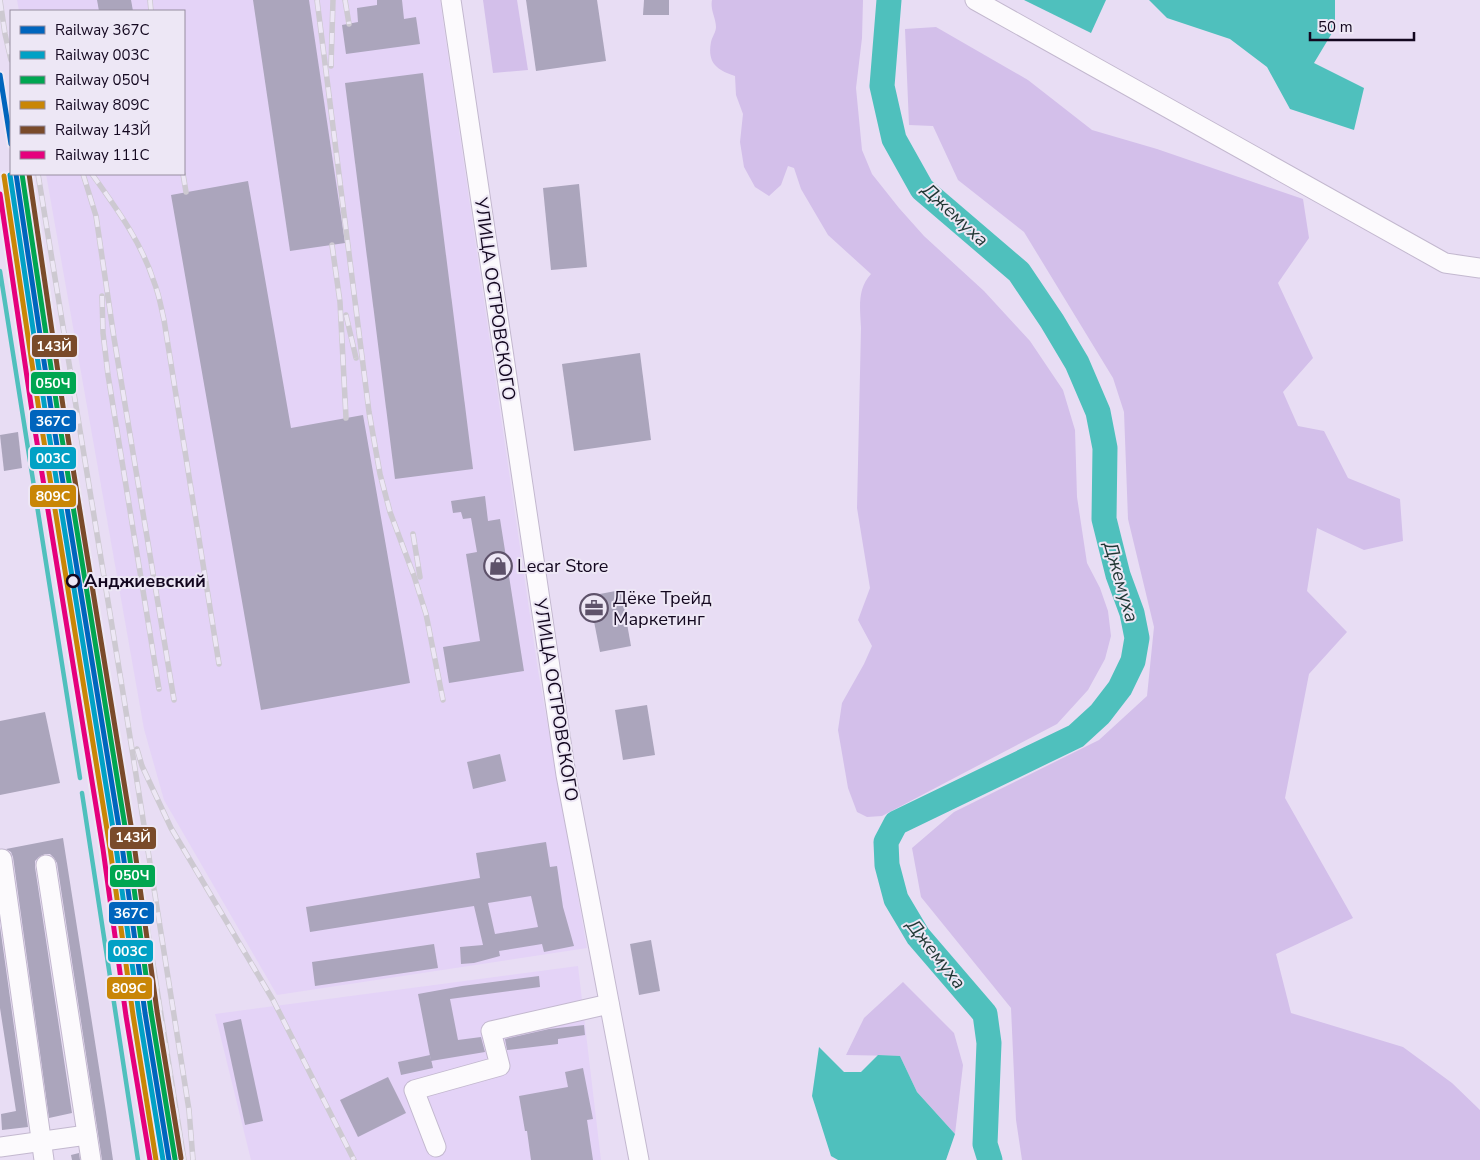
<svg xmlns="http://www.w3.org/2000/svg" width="1480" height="1160" font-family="'Nunito Sans',sans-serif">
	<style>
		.built { fill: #e4d3f7 }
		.green { fill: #d3bfea }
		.water { fill: #4fc0bd }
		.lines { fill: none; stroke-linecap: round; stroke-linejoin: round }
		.stream { stroke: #4fc0bd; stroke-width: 4.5 }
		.river { stroke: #4fc0bd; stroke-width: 25 }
		.building { fill: #aba5bc; fill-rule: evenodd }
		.minor-casing { stroke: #c3b8cf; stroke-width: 21 }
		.minor { stroke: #fcfafd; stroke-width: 19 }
		.rail-casing { stroke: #cdc9d1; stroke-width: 5.5 }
		.rail { stroke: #ede7f5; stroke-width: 4; stroke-dasharray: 11; stroke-linecap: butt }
		.rail-1-casing { stroke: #ede7f5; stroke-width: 9 }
		.rail-2-casing { stroke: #ede7f5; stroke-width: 9 }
		.rail-3-casing { stroke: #ede7f5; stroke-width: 9 }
		.rail-4-casing { stroke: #ede7f5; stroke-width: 9 }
		.rail-5-casing { stroke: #ede7f5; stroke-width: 9 }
		.rail-6-casing { stroke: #ede7f5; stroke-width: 9 }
		.rail-1 { stroke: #0065bd; stroke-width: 5 }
		.rail-2 { stroke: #01a1c5; stroke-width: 5 }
		.rail-3 { stroke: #00a651; stroke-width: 5 }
		.rail-4 { stroke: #c98606; stroke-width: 5 }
		.rail-5 { stroke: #7a4b2a; stroke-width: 5 }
		.rail-6 { stroke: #e5007d; stroke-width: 5 }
		.stop-dot { fill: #ede7f5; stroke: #13071f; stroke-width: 2.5 }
		.labels { text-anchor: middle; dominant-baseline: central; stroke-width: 4; stroke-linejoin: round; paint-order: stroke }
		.street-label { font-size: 18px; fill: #13071f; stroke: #ede7f5 }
		.poi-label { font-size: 18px; fill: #13071f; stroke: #ede7f5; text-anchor: start }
		.stop-label { font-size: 18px; font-weight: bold; fill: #13071f; stroke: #ede7f5; text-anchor: start }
		.water-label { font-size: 19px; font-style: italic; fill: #1f3633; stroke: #ede7f5 }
		.line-badge { stroke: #ede7f5; stroke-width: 2 }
		.badge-label { font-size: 14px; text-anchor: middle; font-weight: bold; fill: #fff }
	</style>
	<rect width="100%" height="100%" fill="#e8ddf4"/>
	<g class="built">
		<path d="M17,0H440L538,670L587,948L277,995L164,800L144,729L46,174H184V11H19Z"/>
		<path d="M578,966L601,1160H251L215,1014Z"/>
	</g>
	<g class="green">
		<path d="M483,0H517L528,70L493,73Z"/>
		<path d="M712,0H863L862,38L856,88L862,150L872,174L899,208L924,236L984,291L1030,341L1063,390L1075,430L1077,497L1087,563L1100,588L1108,611L1111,636L1105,659L1088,690L1057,724L882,816L867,817L857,812L848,788L838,730L842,703L864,664L872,646L858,620L870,588L857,508L861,328C860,308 857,289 871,274L828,235L801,189L794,168L788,166L781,185L769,196L755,187L744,167L740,142L743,114L736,95L735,76C717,70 707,63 711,42C712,37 716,32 716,27C716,18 710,10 712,0Z"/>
		<path d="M936,27L1028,80L1092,130L1157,149L1303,199L1309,238L1278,283L1313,358L1283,392L1298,426L1324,431L1348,478L1400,499L1403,541L1364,550L1317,528L1307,591L1347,632L1309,674L1285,798L1353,918L1276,954L1291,1013L1403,1047L1452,1083L1480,1110V1160H1022L1016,1120L1011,1008L921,897L912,848L954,812L1099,740L1147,696L1154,627L1128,519L1124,412L1113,378L1024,232L958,180L933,126L909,125L905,29Z"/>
		<path d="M903,982L954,1033L963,1065L955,1134L917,1092L900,1056L846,1055L864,1018Z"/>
	</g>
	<g class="water">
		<path d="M1024,0H1106L1091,33Z"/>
		<path d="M1149,0H1335V28L1314,63L1364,88L1354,130L1290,109L1267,67L1230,39L1167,18Z"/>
		<path d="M819,1047L844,1072H861L878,1055L900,1056L917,1092L955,1134L946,1160H838L831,1156L812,1096Z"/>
	</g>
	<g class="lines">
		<g class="stream">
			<path d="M0,271L80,778"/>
			<path d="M82,793L138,1160"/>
		</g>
		<path class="river" d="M889,0L882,86L894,139L922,189L1019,272L1052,321L1077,363L1098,412L1105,448L1104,519L1118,575L1132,613L1137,638L1133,661L1120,688L1100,714L1076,736L896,823L886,842L887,865L896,899L918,936L985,1014L989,1043L985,1144L990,1160"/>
	</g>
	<g class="building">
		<path d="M97,0H131L133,11H99Z"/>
		<path d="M253,0H309L345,243L290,251Z"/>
		<path d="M377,0H402L404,19L416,17L420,44L346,54L342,25L358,22L357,8L377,5Z"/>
		<path d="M526,0H597L606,61L536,71Z"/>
		<path d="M644,0H669V15H643Z"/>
		<path d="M423,73L473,469L395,479L345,83Z"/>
		<path d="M248,181L291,428L363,415L410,683L261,710L171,195Z"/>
		<path d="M579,184L587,267L551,270L543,188Z"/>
		<path d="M640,353L651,440L574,451L562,364Z"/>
		<path d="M18,432L22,468L4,471L0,435Z"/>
		<path d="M485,496L488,521L500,519L524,671L449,683L443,647L480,641L466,554L477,552L471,518L463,519L461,512L453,513L451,501Z"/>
		<path d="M621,590L631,646L600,652L589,596Z"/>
		<path d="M647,705L655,755L623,760L615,710Z"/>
		<path d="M45,712L60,783L0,795V721Z"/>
		<path d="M500,754L506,781L473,789L467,762Z"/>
		<path d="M63,838L106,1112L113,1160H102L57,863L54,858L50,854H45L39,857L35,861V867L72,1113L49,1118L13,857L11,852L6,849Z"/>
		<path d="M546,842L550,867L557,866L563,907L574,946L544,952L542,944L499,951L500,956L474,963L461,964L460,947L483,945L474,906L310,932L306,907L480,878L476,853ZM531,896L538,927L495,934L488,903Z"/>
		<path d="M0,926L28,1127L2,1130L1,1114L16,1111L0,1008Z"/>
		<path d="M651,940L660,991L639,995L630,944Z"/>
		<path d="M434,944L438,968L315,986L312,962Z"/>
		<path d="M539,976L540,987L450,999L458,1040L481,1037L485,1052L431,1061L418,994L462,986Z"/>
		<path d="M241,1019L263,1121L245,1125L223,1023Z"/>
		<path d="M584,1025L585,1035L558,1039V1044L507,1050L505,1039L549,1029Z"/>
		<path d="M430,1055L433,1068L401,1075L398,1062Z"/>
		<path d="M583,1068L593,1119L587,1120L593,1160H531L527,1131H525L519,1096L568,1087L565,1072Z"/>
		<path d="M388,1077L406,1113L358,1137L340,1100Z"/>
		<path d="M79,1153L80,1160H72L71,1155Z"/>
	</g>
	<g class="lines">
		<defs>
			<g id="minor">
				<path d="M451,0L566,775L639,1160"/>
				<path d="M975,0L1445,263L1480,268"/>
				<path d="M2,859L44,1160"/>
				<path d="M46,865L91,1160"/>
				<path d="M0,1147L87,1135"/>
				<path d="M436,1147L414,1090L500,1066L491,1031L609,1004"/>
			</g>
		</defs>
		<use href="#minor" class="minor-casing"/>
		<use href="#minor" class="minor"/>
		<defs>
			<g id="rail">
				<path d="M0,0L5,34L11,60"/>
				<path d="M150,0L151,11"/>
				<path d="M317,0L369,412L380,474L390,512L414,576L426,614L443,700"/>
				<path d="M345,0L349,24"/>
				<path d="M331,66L333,0"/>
				<path d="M28,174L184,1160"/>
				<path d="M38,174L124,699L189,1110L193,1160"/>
				<path d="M83,174L96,216L114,338L174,700"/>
				<path d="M92,174C116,208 141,241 154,282C159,294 161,307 164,320L219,664"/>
				<path d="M183,174L186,192"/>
				<path d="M332,245L340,302L346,418"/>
				<path d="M102,296L103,333L108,375L159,689"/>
				<path d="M346,315L356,358"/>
				<path d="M413,534L420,577"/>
				<path d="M137,749L142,766L171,828L273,1000L354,1160"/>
			</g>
		</defs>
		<use href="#rail" class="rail-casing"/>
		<use href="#rail" class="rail"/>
		<defs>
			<g id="rail-1">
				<path d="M0,75L11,144"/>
				<path d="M16,174L52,415L122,846L145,1013L169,1160"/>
			</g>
			<path id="rail-2" d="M10,175L46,416L116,847L139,1014L163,1160"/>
			<path id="rail-3" d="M22,174L58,414L128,845L151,1012L175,1159"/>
			<path id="rail-4" d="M4,176L40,417L110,848L133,1015L156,1160"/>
			<path id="rail-5" d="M29,174L64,413L134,844L157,1011L181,1158"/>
			<path id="rail-6" d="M0,194L33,418L103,849L126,1016L150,1160"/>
		</defs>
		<use href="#rail-1" class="rail-1-casing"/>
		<use href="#rail-2" class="rail-2-casing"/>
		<use href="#rail-3" class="rail-3-casing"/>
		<use href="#rail-4" class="rail-4-casing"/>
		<use href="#rail-5" class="rail-5-casing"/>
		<use href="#rail-6" class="rail-6-casing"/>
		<use href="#rail-1" class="rail-1"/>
		<use href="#rail-2" class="rail-2"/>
		<use href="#rail-3" class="rail-3"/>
		<use href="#rail-4" class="rail-4"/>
		<use href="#rail-5" class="rail-5"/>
		<use href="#rail-6" class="rail-6"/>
	</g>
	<defs>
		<symbol id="shop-ring" viewBox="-11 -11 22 22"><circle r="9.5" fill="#ede7f5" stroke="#5e526a" stroke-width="1.5"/><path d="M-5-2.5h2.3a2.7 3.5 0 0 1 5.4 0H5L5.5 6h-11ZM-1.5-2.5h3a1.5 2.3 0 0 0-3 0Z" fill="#5e526a"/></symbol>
		<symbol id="office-ring" viewBox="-11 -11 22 22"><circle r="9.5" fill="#ede7f5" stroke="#5e526a" stroke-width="1.5"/><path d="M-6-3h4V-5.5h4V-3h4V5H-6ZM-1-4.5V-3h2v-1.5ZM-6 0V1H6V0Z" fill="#5e526a"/></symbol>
	</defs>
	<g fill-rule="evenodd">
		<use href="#shop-ring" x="482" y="550" width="32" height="32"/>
		<use href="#office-ring" x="578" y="592" width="32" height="32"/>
	</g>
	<circle class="stop-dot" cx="73" cy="581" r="6"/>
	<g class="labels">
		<g class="street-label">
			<text transform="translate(495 299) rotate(82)">УЛИЦА ОСТРОВСКОГО</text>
			<text transform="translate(556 700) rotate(81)">УЛИЦА ОСТРОВСКОГО</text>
		</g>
		<g class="poi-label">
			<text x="517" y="566">Lecar Store</text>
			<text x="613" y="598">Дёке Трейд<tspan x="613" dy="21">Маркетинг</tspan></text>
		</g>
		<g class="stop-label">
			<text x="84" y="581">Анджиевский</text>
		</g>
		<g class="water-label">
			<text transform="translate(955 215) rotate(43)">Джемуха</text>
			<text transform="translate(1121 582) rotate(74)">Джемуха</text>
			<text transform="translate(936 954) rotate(52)">Джемуха</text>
		</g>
	</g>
	<g class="line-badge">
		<rect x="31" y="334" width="47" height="24" rx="5" fill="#7a4b2a"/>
		<rect x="30" y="371" width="47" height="24" rx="5" fill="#00a651"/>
		<rect x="29" y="409" width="48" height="24" rx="5" fill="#0065bd"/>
		<rect x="29" y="446" width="48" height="24" rx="5" fill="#01a1c5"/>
		<rect x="29" y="484" width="48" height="24" rx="5" fill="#c98606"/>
		<rect x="109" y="826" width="48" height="24" rx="5" fill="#7a4b2a"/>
		<rect x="109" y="864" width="47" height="24" rx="5" fill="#00a651"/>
		<rect x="108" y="901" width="47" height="24" rx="5" fill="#0065bd"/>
		<rect x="107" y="939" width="47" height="24" rx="5" fill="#01a1c5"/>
		<rect x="106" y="976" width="47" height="24" rx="5" fill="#c98606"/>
	</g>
	<g class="badge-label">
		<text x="54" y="351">143Й</text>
		<text x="53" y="388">050Ч</text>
		<text x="53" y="426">367С</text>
		<text x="53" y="463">003С</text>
		<text x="53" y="501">809С</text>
		<text x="133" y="842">143Й</text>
		<text x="132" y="880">050Ч</text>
		<text x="131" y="918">367С</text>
		<text x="130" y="956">003С</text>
		<text x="129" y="993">809С</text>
	</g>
	<rect x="10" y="10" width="175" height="165" fill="#ede7f5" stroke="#968d9f"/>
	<rect x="20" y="26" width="25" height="8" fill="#0065bd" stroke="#968d9f"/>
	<text x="55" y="35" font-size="15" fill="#13071f">Railway 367С</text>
	<rect x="20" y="51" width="25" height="8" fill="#01a1c5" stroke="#968d9f"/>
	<text x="55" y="60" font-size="15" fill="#13071f">Railway 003С</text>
	<rect x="20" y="76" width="25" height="8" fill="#00a651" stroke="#968d9f"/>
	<text x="55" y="85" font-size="15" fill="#13071f">Railway 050Ч</text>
	<rect x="20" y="101" width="25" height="8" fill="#c98606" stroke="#968d9f"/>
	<text x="55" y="110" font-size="15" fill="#13071f">Railway 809С</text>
	<rect x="20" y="126" width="25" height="8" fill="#7a4b2a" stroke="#968d9f"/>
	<text x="55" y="135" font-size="15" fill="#13071f">Railway 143Й</text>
	<rect x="20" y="151" width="25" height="8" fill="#e5007d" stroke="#968d9f"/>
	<text x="55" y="160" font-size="15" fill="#13071f">Railway 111С</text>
	<path d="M1310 32v8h104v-8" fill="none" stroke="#13071f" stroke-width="2.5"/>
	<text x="1318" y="32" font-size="15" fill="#13071f" stroke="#ede7f5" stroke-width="4" paint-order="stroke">50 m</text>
</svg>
